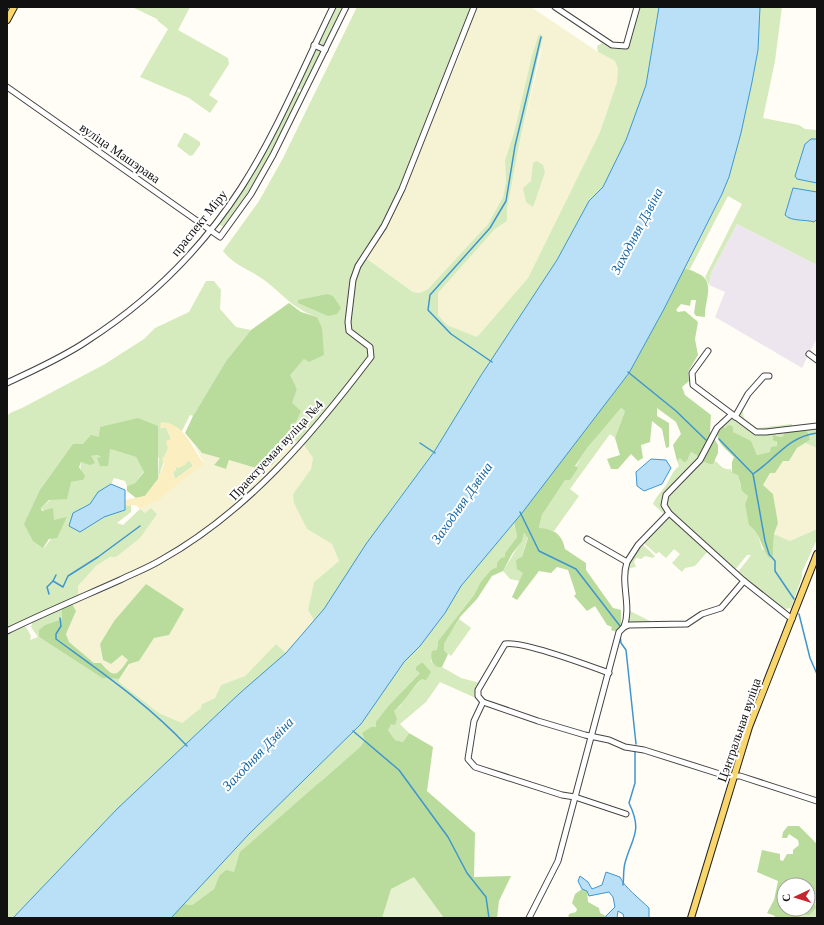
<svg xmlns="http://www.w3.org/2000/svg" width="824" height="925" font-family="'Times New Roman',serif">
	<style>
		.industrial { fill: #eee6ef }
		.farmland { fill: #f6f3d4 }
		.green { fill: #d5ebbd }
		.forest { fill: #b9dc9c; fill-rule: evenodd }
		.sand { fill: #fbeec1; fill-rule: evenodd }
		.pitch { fill: #e6f2cf }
		.water { fill: #b9e0f7; stroke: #3f96cf }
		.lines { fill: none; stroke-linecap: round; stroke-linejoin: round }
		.stream { stroke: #3f96cf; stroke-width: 1.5 }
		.minor-casing { stroke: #444; stroke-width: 7 }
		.major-casing { stroke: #222; stroke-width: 8 }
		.minor { stroke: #fff; stroke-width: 5 }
		.major { stroke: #f9d66b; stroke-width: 6 }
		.labels { text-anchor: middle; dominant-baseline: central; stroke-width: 4; stroke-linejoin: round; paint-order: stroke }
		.street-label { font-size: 13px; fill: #111; stroke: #fff }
		.water-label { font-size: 14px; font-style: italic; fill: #1768a6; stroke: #fff }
	</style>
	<rect width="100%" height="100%" fill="#fffdf5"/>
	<path class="industrial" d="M737,224L817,265V338L802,368L715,317L725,292L709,285L711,273Z"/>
	<g class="farmland">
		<path d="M476,7H531L598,52L615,61L619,69L617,82L600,132L528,278L477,337L447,325L438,315V293L495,229L507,221V209L519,145L541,52L539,35L532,55L514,133L505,160L506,182L503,197L488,224L428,289L420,293L413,292L367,259L386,227L420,148L459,57Z"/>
		<path d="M292,439L304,445L313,458L311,469L293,494L307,529L332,544L339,561L314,582L308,610L315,622L286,653L276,644L245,676L221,685L215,698L202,704V708L182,723L159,713L119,682V679L130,664L139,661L154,638L169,635L184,609L146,585L114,621L100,644L103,660L111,664L122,655L128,660L119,673L114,674L109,673L101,663H94L69,642L66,634L76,611L72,604L78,596V586L96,566L110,557L145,514L140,509L204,463L194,445L202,453L220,458L214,465L226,469L229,460L256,468L272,465Z"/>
		<path d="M805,443L817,448V529L790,541L774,534L778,523L773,494L763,485L770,473L783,461H789L797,448Z"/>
	</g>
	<g class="green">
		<path d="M132,7H190L178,30L228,58L229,64L209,95L218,101L210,113L189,98L140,77L168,29L158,21L157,19Z"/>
		<path d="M337,7H342L324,45H321L320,42Z"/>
		<path d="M357,7H476C460,52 442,96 423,140C406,181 389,221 367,259L413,292L420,293L428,289L488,224L503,197L506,182L505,160L514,133L532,55L539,34L543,36L519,145L507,209V221L495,229L438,293V315L447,325L477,337L528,278L600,132L617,82L618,69L615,61L598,52L597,46L602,43L611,49H626L633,35L638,7H659L646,85L626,140L603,187L589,201L557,260L480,377L434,453L392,508L315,622L308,610L314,582L339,561L332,544L307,529L294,503L293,494L311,469L313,458L304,445L292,439L295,432L289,424L291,403L297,389L289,375L304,359L317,317C287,306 282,291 258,276C245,268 232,263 223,251L259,201L282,160Z"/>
		<path d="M760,7H782L775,61L763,118L799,125L805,129L817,130V265L737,224L711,273L709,285L705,277L742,204L728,196L690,269H684L722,194L729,177L741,133L752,82L758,50Z"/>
		<path d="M316,50H319L320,53L302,90L297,88Z"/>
		<path d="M296,91L300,93L270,154L248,192L223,227L219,224C250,180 272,139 296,91Z"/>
		<path d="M184,133H186L200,142V145L193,155L190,156L177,146Z"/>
		<path d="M537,161L543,165L545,172L533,207L526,202L523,188L531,181L533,163Z"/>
		<path d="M206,281H214L221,290L220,309L236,327L251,330L226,361L193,416L190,415L182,431L168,423L161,428L166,427L171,439L158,479L159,458L99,437L24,524L44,548L67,518L54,521L41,508L71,482L83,480C78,463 79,457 99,455L102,458L100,466L110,449L136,457L144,471L135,483L127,486L125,481L114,478L111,484L98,492L90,504L73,513L81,531L104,517L125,510V506L131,505V512L117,523L123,525L140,509L145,513L151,508L157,514L140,538L116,557H110L96,566L78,586V596L7,629V416L10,413L22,408L105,364L144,339L155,328L189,312Z"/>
		<path d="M621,408L625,411L615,438L610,434L570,489L579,496L554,531L539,529L542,515L565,479L570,480C580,452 602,431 621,408Z"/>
		<path d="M742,408L744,418L757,428L792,424V427L756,431L738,416Z"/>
		<path d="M730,418H733L751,431H786L782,437L776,435L777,446L771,452L757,455L751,442L722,426Z"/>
		<path d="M817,428V448L805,443L810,440L804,429Z"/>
		<path d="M691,452L698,455L699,460L662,499V503L666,513L665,515L653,504C656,497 660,493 664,488C670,481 671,472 679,466L677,461L680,458L687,461Z"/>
		<path d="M702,460L707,462L714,460C721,465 722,470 731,469L732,473L738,474L740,485L748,496L745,504L757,531L762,549L773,555L774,534L790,541L817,529V539L802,572V577L791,608L785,609L778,606L740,575L738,572L751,555H747L735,570L670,512L665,502L666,498Z"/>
		<path d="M188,461L191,462L193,466L175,479L173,472L176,470L175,465L178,468Z"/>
		<path d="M670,517L708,551L695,566L685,568L682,572L672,563L680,554L674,549L666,558L659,552L656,554L644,543L645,539Z"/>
		<path d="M514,522L517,537L505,553L506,558L480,583L474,595L438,641L437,650L431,656V661L437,667H442L461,678L480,683L478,699L440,682L426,702L400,724L409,733L403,742L395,740L388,730L394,711L400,706L406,696L422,679L420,673L390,704L377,727L361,746L323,779L234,872L219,876L214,889L192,905L184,904L198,887L301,781L361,724L404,662L420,646L445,613L461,586Z"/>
		<path d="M524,533L528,537L522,557L523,573L520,581L510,579L503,571C510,559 520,546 524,533Z"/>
		<path d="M642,544L655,556L653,558L645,556L641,559L636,558L634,562L636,567L630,568L629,573L625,574C626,564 634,550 642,544Z"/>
		<path d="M62,607V619L45,625L39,637L102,678L119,679V682L159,713L182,723L201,708L202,704L215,698L221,685L245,676L276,644L286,653L240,693L117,809L13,918H7V634L23,626L26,627L31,636L30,640L38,637L31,627L33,621Z"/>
		<path d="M630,611L654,623L629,624L625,622Z"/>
		<path d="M459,619L471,628L451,656L444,650V644Z"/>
		<path d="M817,893V918H800V914L816,905C814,899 812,898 817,893Z"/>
	</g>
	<g class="forest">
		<path d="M684,269C690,269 693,271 699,274C716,282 704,302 705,317L696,316L694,313L696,300H691L690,306L681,304L676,310L678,312L685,311L698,322L695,339L698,355L688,372L689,381L682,387L685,395L711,415L710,432L718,445V453L713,464H710L699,460L697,455L691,452L687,461L684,462L680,458L677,461L673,445L681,434L676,422L657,408V416L669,423V447L666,448L662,429L652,421L650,442L641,445L643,458L638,461L631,454L618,469H611L607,459L620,455L615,438L625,411L621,408L588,447L575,466L578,468L570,480H565L542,515L539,528C554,529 562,534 565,549L586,563V570L613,608L621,610V622L624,626L618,632L611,630L612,627L607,625L595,606L587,611L574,596L576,594L568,570L557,567L551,573L539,571L517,600L512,597L523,573L517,569L516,560L522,557L528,538L524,533L522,541L512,554L503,571L492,576L477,599L460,617L444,644V650L448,654L442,667H437C431,663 430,658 432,651L437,650L438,641L474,595L480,583L491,570L497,567V563L501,558L505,557V553L517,537L514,522L629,373L664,309Z"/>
		<path d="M328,294L333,296L341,308L337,314L328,316L298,303V300Z"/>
		<path d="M289,303L301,312L317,317L322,328L324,355L309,362L304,359L290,375L297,389L292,403L301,411L296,422L290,424L295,432L292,439L272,465L256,468L229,460L226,469L214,465L220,458L202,453L185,433L193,416L226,361L251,330Z"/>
		<path d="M138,418L158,426V479L145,496L136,498L127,491V486L135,483L144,472L136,457L110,449L108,466H100L97,458L101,457L98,455L91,456L95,463L90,465L81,462L79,467L85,476L83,480L71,482L67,499L49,500L41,508L42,511L53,508L54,520L67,517L57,538L49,539L43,548L33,541L24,524L40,490L73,444H83L91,435L99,437L100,427Z"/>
		<path d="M730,425L733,427V432L751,441L757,455L770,452L771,447L777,446V442L773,440V435L782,437L786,431L804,429L808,433L810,440L797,448L789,461H783L775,473H770L763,485L773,494L778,523L774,534L773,555L769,558C759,544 762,535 749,525L745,504L748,496L742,491L738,475L732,473V462L734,457C726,449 714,441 718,429L722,426L726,428L727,426Z"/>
		<path d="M146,584L184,609L169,635L154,638L139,661L129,664L119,679L102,678L39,637V630L45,625L62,619V607L72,604L76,611L66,634L69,642L94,663H101C114,679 117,676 128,660L122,655L111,664L103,660L100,644L114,621Z"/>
		<path d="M421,663H423L431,672L426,680L422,679C412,687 404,703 394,711L397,719L395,725L391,724L388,730L395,740L403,742L409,733L433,747L427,791L475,833L474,877L511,876L499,901L497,918H171L184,904L192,905L214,889L219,876L226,870L234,872L240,852L361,746L365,740L362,733L371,727H376V722L390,704L420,673L416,670V667Z"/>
		<path d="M788,826H799L817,844V893C811,899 816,901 816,908L809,915L800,914V918H774L775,916L767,913L774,900L778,881L757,872L762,850L780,854V860L783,861L787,854H793V850L799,845L798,840L789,834L787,838H782L783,832ZM784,885H808V909H784Z"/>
		<path d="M582,889L587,891L588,902L599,908L600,913L606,916V918H568L569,914L576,912L577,909L572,903L575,894Z"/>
	</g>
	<path class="sand" d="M161,422C187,424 190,447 204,463L203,466H200L156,502H152L140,509L136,505L125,506V500L145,496L158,479L164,464L162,459L168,450L166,441L171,439L166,427L160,428ZM188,461L191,462L193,466L175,479L173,473L176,470L175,466L178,468L185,465Z"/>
	<path class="pitch" d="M414,877L444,918H382L391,889Z"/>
	<g class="water">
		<path d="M659,7H760L758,50L752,82L741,133L729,177L722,194L664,309L629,373L522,513L461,586L445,613L420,646L404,662L361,724L249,834L171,918H13L117,809L240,693L286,653L324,609L366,544L434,452L480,377L557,260L589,201L603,187L626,140L646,85Z"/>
		<path d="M811,139H817V183L797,179L795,176L805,144Z"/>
		<path d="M793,188L817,192V219L814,222C805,219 792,222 785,215Z"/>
		<path d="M651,459L666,460L671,468L662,484L644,491L637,486L636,472Z"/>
		<path d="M111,484L125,490V510L104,517L80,532L69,526L73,513L90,504L98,492Z"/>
		<path d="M606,872L620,877C624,887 640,899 649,908V918H624L623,914L618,911L617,918H606V916L615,907L613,897L609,892L589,896L587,891L582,889L578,881L580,876L588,882L592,889L602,885Z"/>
	</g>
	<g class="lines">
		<g class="stream">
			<path d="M492,362L451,334L428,310L430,295L490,228L506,201L515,146L541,37"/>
			<path d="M628,372L676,411L706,440"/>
			<path d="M719,439L753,474L765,541L769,554L775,561V571L794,599"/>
			<path d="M420,443L435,453"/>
			<path d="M753,474C777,458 787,437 817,433"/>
			<path d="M520,512L539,551L576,569L620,626"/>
			<path d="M53,581L63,587L68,576L98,557L140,526"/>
			<path d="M49,594L47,587L53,581L56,575"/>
			<path d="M799,614L810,658L817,674"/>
			<path d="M60,618L61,626L56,634V639C101,672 149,705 187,746"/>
			<path d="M620,635L621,643L626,650L636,744"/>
			<path d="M353,731L399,770L448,837L467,873L486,897L489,918"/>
			<path d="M623,885C624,878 623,870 625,863C632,837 643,832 629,803L635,783V752"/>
		</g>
		<defs>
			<g id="minor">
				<path d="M555,7L612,45L626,46L637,7"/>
				<path d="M314,45L325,50"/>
				<path d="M7,87L220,237L251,194L273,155L346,7"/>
				<path d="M708,351L692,373L693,385L756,432H766L817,426"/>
				<path d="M809,354L817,360"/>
				<path d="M7,383C34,370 62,358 87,341C149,301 201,250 241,188C276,134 304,66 333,7"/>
				<path d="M735,417L748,394L764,376H769"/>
				<path d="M669,513L664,505L666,495L700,460L717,428L731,415"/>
				<path d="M587,539L627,562L638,545L669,513L744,581L792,619"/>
				<path d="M624,627C632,606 620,583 627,562"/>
				<path d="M7,631C44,613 82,597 120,580C134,573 148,568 161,560C247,512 312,435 371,357L370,347L349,331L348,322L353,280L358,266L384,226L402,189L474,7"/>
				<path d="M609,673C590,666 521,640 505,644L478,690V696L483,702L474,721L468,759L475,767L562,795L575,797L626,814"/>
				<path d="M483,702L538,721L585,735L609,740L625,747L644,750L726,776H740L817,801"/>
				<path d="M529,918L558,861L619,632L624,627L629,625L687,624L702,614L721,608L744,581"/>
			</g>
			<g id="major">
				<path d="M7,20L14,7"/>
				<path d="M691,918L749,727L817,554"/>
			</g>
		</defs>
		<use href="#minor" class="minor-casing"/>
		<use href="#major" class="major-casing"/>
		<use href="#minor" class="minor"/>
		<use href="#major" class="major"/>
	</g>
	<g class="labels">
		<g class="street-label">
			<text transform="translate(120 153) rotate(35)">вуліца Машэрава</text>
			<text transform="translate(199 223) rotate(-51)">праспект Міру</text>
			<text transform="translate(276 450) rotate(-47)">Праектуемая вуліца №4</text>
			<text transform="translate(739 730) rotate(-71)">Цэнтральная вуліца</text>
		</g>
		<g class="water-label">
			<text transform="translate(637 231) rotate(-62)">Заходняя Дзвіна</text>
			<text transform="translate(462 503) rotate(-55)">Заходняя Дзвіна</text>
			<text transform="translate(258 754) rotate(-46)">Заходняя Дзвіна</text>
		</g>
	</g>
	<rect width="824" height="925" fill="none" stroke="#111111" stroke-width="16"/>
	<g transform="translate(796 897) rotate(266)"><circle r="19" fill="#ffffff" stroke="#a0a0a0"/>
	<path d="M0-3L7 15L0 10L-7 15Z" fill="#c4262e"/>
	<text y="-6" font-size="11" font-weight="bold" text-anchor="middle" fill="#111111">С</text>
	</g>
</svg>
